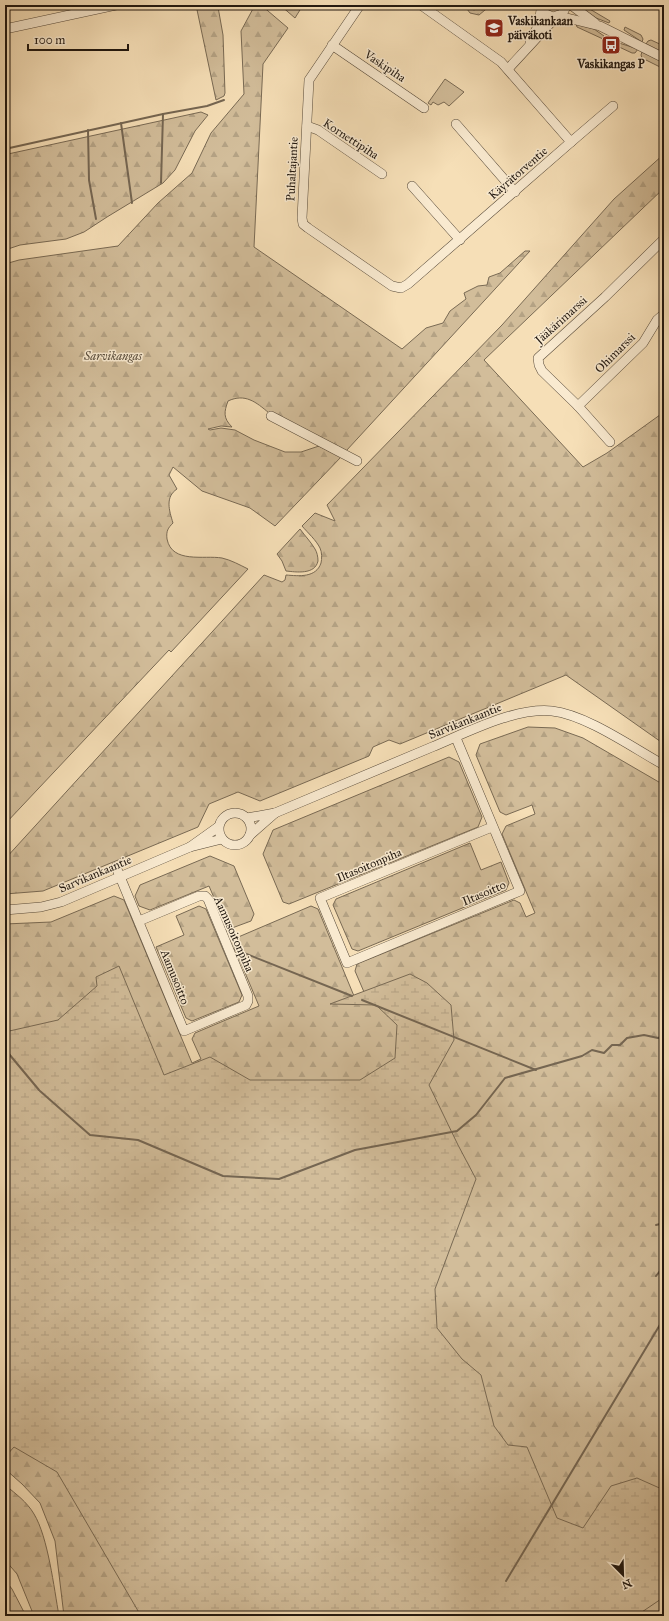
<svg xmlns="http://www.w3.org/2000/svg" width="669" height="1621" font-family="'IM FELL Great Primer',serif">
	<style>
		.green { fill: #d2bd9a; stroke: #796a54 }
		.forest { fill: url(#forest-firs); stroke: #796a54 }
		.wetland { fill: url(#wetland-marsh); stroke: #796a54 }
		.park { fill: url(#park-dots); stroke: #796a54 }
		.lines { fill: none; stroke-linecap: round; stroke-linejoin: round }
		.stream { stroke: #756652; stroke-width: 2 }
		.minor-casing { stroke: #564939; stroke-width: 10 }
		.minor { stroke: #f9ead0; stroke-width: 9 }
		.labels { text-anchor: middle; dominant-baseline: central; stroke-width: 3; stroke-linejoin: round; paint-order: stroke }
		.poi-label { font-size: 12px; font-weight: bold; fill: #20170f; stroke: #f9ead0; text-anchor: start }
		.street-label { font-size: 12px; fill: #20170f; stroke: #f9ead0 }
		.park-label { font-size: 12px; font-style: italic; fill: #554939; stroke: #f9ead0 }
	</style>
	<defs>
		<pattern id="forest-firs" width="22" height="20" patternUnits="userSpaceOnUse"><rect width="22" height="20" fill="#d2bd9a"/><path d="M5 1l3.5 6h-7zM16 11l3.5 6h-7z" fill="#b4a284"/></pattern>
		<pattern id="wetland-marsh" width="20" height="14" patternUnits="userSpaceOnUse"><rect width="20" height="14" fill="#d2bd9a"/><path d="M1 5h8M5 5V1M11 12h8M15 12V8" fill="none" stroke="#b4a284"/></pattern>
		<pattern id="park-dots" width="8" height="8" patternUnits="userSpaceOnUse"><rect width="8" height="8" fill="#d2bd9a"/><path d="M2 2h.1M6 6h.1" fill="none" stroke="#b4a284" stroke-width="1.8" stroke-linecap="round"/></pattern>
	</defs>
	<rect width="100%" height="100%" fill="#f6dfb7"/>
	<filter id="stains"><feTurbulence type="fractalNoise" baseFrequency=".005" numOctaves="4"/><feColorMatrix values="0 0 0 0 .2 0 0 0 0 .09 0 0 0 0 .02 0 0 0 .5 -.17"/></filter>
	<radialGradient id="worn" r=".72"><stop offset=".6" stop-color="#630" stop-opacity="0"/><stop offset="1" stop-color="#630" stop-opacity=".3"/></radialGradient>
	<g class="green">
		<path d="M584,8H588L610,21L609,23L596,18L583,9Z"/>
		<path d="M576,24L594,29L604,36L603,39L577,27Z"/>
		<path d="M625,27L641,35L643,39L642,42L624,30Z"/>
		<path d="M651,40L664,46V53L646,44L648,41Z"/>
		<path d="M619,43L638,49L635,53H632L617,46Z"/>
		<path d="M642,52L664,62V69L642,58L641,55Z"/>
		<path d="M445,79L464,92L449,106L444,102L438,105L433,102L431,105L428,103Z"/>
	</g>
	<g class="forest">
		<path d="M196,5H217L218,7L223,35L225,93L224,96L216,100Z"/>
		<path d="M255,5H261L288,28L263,64L254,247L402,349L426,328L443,323L450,311L466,299L464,293L478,286L487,285L489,277L500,273L525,251H530L346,451L269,413C256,402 245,393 228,401C224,412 223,418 232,427L221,426L208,429L210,430L221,428L235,430L254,440L285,452H301L319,446L341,457L275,526L250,508L202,491L173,467L169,475L177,489C165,497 169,510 173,523C168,528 166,531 167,539C172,564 204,555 222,558C231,560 240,565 248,569L171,652L169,650L5,824V264L19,260L118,246L158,203L192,173L211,133L244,94L241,31Z"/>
		<path d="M280,5H303L295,18Z"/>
		<path d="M201,112L208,115L195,131L175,170L163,183L107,217L84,232L66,239L20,245L5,250V156L8,154Z"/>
		<path d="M664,154V188L484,360L583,467L607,453L664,412V744L566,675L400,744L389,740L373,747L369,756L260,801L238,792L209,804L198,827L43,891L5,894V859L264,575L282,582L285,580L286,575C299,576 316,578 321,563C322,559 322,552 320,548C316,540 308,533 302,526L315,513L335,521L327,505L502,325L614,199Z"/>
		<path d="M300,529C305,536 311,542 315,549C317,552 318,557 318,561C315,575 296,572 286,571L282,561L277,554Z"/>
		<path d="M528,727L555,728L583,738L664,785V1613L660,1616H64L55,1541L40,1503L22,1484L5,1469V924L51,922L114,896L124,900L192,1063L201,1059L192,1039L195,1033L259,1006L233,944L236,938L311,906L318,909L354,996L364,992L355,971L357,964L514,900L520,903L526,917L535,913L502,834L506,826L535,814L532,805L506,815L500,812L476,755L480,744Z"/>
		<path d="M449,757L459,762L482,817L478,827L289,904L283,902L263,854L273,830Z"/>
		<path d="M470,843L481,870L501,862L509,883L506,890L358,951L352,949L333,905L336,899Z"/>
		<path d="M210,856L234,866L254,914L251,921L232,928L226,926L209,886L150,910L139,906L135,896L140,885Z"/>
		<path d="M199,906L206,909L242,995L239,1002L192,1021L186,1018L156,947L184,935L176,916Z"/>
		<path d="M5,1485C16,1494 27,1502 34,1514C48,1537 54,1588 59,1616H34L17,1574L5,1560Z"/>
		<path d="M5,1580L12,1589L26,1616H5Z"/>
	</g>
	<path class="wetland" d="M119,966L164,1075L210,1057L250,1080H360L395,1058L397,1025L376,1005L330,1004L410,974L427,983L451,1005L454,1040L429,1085L458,1145L476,1179L435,1289L437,1328L462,1359L481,1375L494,1426L508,1445L527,1447L557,1518L583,1528L611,1486L637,1478L664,1490V1597L636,1616H141L57,1472L14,1447L5,1457V1032L58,1020L97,986L96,977Z"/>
	<path class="park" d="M469,5H491L479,15L470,13L467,9Z"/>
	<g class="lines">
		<g class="stream">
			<path d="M121,123L132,203"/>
			<path d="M88,130L89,180L96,219"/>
			<path d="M5,149L163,114L207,106L224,100"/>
			<path d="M161,183L163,114"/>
			<path d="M234,949L352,996"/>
			<path d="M362,1000L536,1070"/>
			<path d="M5,1052L9,1054L39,1090"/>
			<path d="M40,1091L90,1135L138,1140L223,1176L279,1179L355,1150L457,1131L476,1115L505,1078L582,1056L592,1050L604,1053L612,1045H620L627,1038L644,1035L658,1038L664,1036"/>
			<path d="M656,1225L664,1223"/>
			<path d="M656,1276L664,1266"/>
			<path d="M506,1581L664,1318"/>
		</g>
		<defs>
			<g id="minor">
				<path d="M360,5L309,80L302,218L303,224L308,228L392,286L401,288L408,284L571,142L501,62L421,5"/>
				<path d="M571,5L595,23"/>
				<path d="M540,6L544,13L553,17L562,14L567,5"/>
				<path d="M559,16L600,26L664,58"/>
				<path d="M5,29L116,5"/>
				<path d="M530,42L539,24L541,10"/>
				<path d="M332,45L424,108"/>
				<path d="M508,69L556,17"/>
				<path d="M456,124L515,192"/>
				<path d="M307,126L318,130L382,174"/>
				<path d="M571,142L613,106"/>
				<path d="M412,186L460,240"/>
				<path d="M578,406L643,343L657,320L664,314"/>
				<path d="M271,416L357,461"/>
				<path d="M610,442L578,406L542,371L539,365L538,358L605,297L664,239"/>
				<path d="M456,738L520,891L347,963L320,898L492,827"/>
				<circle cx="235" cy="829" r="16"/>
				<path d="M275,813C327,791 379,769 432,747C466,733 515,707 552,711C587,715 633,748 664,765"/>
				<path d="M247,818L275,813L250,835"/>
				<path d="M218,827L190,847L222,839"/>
				<path d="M116,867L184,1031L246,1005L248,1001V996L208,899L205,896H199L139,921"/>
				<path d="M5,910L41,907L61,902L190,847"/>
			</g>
		</defs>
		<use href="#minor" class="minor-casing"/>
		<use href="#minor" class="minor"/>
	</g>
	<defs>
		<symbol id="school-square" viewBox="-11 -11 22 22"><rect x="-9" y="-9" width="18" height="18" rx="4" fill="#8f2418" stroke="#f9ead0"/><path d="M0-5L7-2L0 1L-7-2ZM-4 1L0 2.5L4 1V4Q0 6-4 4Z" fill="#fff"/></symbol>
		<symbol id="bus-square" viewBox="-11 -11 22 22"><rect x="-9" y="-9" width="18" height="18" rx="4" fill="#8f2418" stroke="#f9ead0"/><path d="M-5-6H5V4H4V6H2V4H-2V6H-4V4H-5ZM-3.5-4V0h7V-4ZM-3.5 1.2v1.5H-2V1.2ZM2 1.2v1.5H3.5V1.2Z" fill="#fff"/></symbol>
	</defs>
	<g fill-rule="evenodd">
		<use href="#school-square" x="483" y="17" width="22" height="22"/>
		<use href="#bus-square" x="600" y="34" width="22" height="22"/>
	</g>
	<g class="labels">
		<g class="poi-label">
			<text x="508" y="21">Vaskikankaan<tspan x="508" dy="14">päiväkoti</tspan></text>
			<text x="611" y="64" text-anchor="middle">Vaskikangas P</text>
		</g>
		<g class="street-label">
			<text transform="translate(385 66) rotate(34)">Vaskipiha</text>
			<text transform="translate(351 139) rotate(33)">Kornettipiha</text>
			<text transform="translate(292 169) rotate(-87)">Puhaltajantie</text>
			<text transform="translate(518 173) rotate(-41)">Käyrätorventie</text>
			<text transform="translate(561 320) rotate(-42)">Jääkärimarssi</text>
			<text transform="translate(615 353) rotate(-45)">Ohimarssi</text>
			<text transform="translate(465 721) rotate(-22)">Sarvikankaantie</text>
			<text transform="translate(369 865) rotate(-23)">Iltasoitonpiha</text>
			<text transform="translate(95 874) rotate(-23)">Sarvikankaantie</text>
			<text transform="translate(484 893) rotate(-23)">Iltasoitto</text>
			<text transform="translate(234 934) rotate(66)">Aamusoitonpiha</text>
			<text transform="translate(175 977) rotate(68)">Aamusoitto</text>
		</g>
		<g class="park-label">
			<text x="113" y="356">Sarvikangas</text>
		</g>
	</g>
	<rect width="669" height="1621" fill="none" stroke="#f6dfb7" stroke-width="20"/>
	<rect x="6" y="6" width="657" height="1609" fill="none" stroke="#20170f" stroke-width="2"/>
	<rect x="10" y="10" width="649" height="1601" fill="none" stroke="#20170f"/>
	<g transform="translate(623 1575) rotate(157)" stroke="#f9ead0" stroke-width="3" paint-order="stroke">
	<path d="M0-3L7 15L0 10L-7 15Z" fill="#20170f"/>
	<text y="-6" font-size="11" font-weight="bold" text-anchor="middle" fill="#20170f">N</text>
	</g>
	<path d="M28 44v6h100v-6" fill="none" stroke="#20170f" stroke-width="2"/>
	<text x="34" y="44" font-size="12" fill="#20170f" stroke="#f9ead0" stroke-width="3" paint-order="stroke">100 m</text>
	<rect width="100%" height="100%" filter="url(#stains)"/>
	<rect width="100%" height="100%" fill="url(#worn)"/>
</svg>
